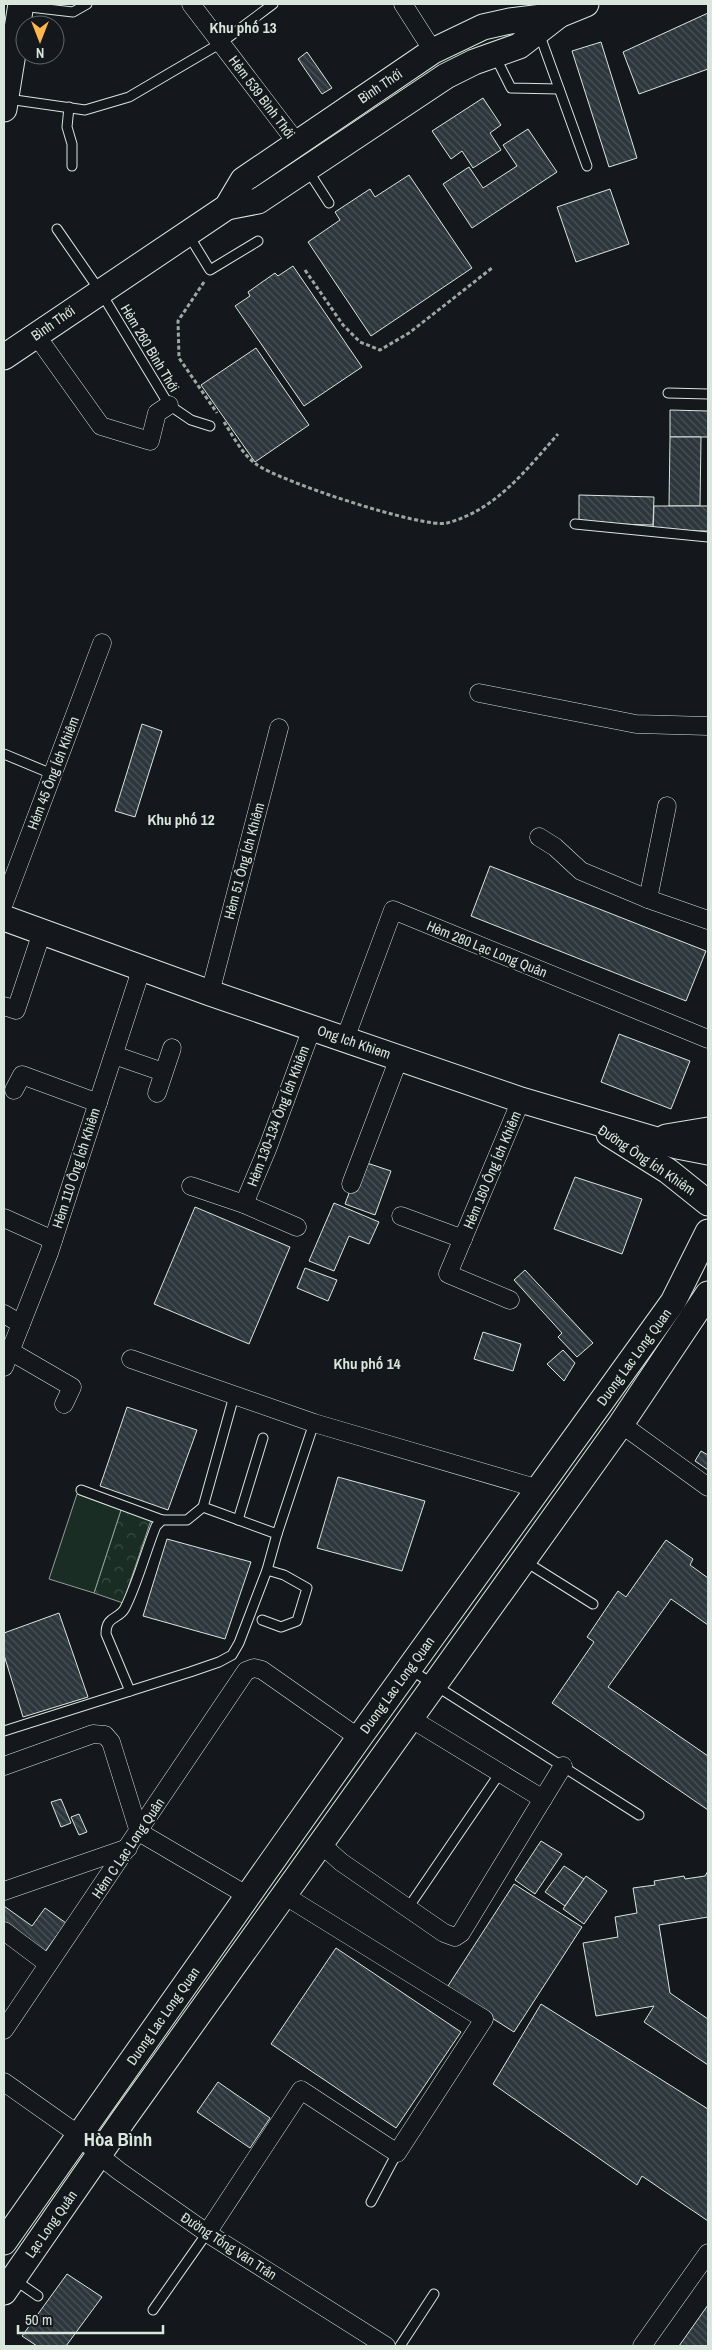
<svg xmlns="http://www.w3.org/2000/svg" width="712" height="2350" font-family="'Archivo Narrow',sans-serif">
	<style>
		.park { fill: url(#park-crowns); stroke: #939e99 }
		.pitch { fill: #1a2d24; stroke: #939e99 }
		.building { fill: url(#building-back-hatch); stroke: #d8e6dc }
		.lines { fill: none; stroke-linecap: round; stroke-linejoin: round }
		.lane-casing { stroke: #d8e6dc; stroke-width: 11 }
		.street-casing { stroke: #d8e6dc; stroke-width: 19 }
		.secondary-casing { stroke: #d8e6dc; stroke-width: 27 }
		.path { stroke: #9da8a2; stroke-width: 3; stroke-dasharray: 4 2.5; stroke-linecap: butt }
		.lane { stroke: #14181c; stroke-width: 9 }
		.street { stroke: #14181c; stroke-width: 18 }
		.secondary { stroke: #14181c; stroke-width: 25 }
		.labels { text-anchor: middle; dominant-baseline: central; stroke-width: 4; stroke-linejoin: round; paint-order: stroke }
		.street-label { font-size: 14px; fill: #d8e6dc; stroke: #14181c }
		.neighbourhood-label { font-size: 15px; font-weight: bold; fill: #d8e6dc; stroke: #14181c }
		.district-label { font-size: 19px; font-weight: bold; fill: #d8e6dc; stroke: #14181c }
	</style>
	<defs>
		<pattern id="park-crowns" width="20" height="18" patternUnits="userSpaceOnUse" patternTransform="scale(1.25)"><rect width="20" height="18" fill="#1a2d24"/><path d="M2 6a3 3 0 1 1 6 0M12 15a3 3 0 1 1 6 0" fill="none" stroke="#3b4b43"/></pattern>
		<pattern id="building-back-hatch" width="6" height="6" patternUnits="userSpaceOnUse" patternTransform="scale(1.25)"><rect width="6" height="6" fill="#2c363c"/><path d="M-1 5l2 2M0 0l6 6M5-1l2 2" fill="none" stroke="#4a5358"/></pattern>
	</defs>
	<rect width="100%" height="100%" fill="#14181c"/>
	<path class="park" d="M121,1510L151,1520L123,1603L94,1593Z"/>
	<path class="pitch" d="M77,1494L121,1510L94,1593L49,1579Z"/>
	<g class="building">
		<path d="M708,13V69L639,94L623,52Z"/>
		<path d="M601,42L637,158L609,167L572,51Z"/>
		<path d="M307,52L332,88L322,94L298,59Z"/>
		<path d="M483,98L501,125L490,133L501,150L473,168L462,151L451,159L432,131Z"/>
		<path d="M528,129L557,172L472,228L443,184L469,167L483,188L517,166L503,145Z"/>
		<path d="M409,175L472,268L371,336L308,242L340,220L335,212L370,189L375,197Z"/>
		<path d="M610,189L629,244L576,262L557,207Z"/>
		<path d="M293,266L362,367L304,406L235,306L250,296L248,292L275,273L278,276Z"/>
		<path d="M256,348L309,425L255,462L201,385Z"/>
		<path d="M670,410L708,411V437H670Z"/>
		<path d="M670,437H701L700,506H669Z"/>
		<path d="M579,495L654,497L653,525L579,523Z"/>
		<path d="M654,506H708V531H653Z"/>
		<path d="M142,724L162,731L135,817L115,811Z"/>
		<path d="M490,866L706,951L686,1001L471,916Z"/>
		<path d="M619,1034L690,1061L671,1109L601,1082Z"/>
		<path d="M361,1161L391,1171L375,1215L345,1204Z"/>
		<path d="M575,1177L642,1199L622,1254L554,1229Z"/>
		<path d="M334,1203L379,1222L369,1244L349,1236L334,1271L309,1261Z"/>
		<path d="M195,1207L290,1247L249,1344L154,1304Z"/>
		<path d="M305,1268L337,1280L328,1301L297,1288Z"/>
		<path d="M525,1270L593,1343L577,1357L558,1337L562,1333L514,1280Z"/>
		<path d="M483,1332L521,1344L513,1371L474,1359Z"/>
		<path d="M563,1350L575,1363L564,1381L547,1364Z"/>
		<path d="M127,1407L197,1430L168,1510L100,1486Z"/>
		<path d="M701,1451L708,1455V1470L695,1461Z"/>
		<path d="M338,1477L425,1501L402,1571L317,1548Z"/>
		<path d="M167,1539L251,1562L225,1639L143,1616Z"/>
		<path d="M666,1540L693,1559L690,1565L708,1578V1625L671,1599L608,1687L708,1756V1810L552,1703L594,1642L587,1637L618,1591L626,1597Z"/>
		<path d="M59,1613L88,1697L23,1717L4,1655V1633Z"/>
		<path d="M61,1799L71,1823L61,1827L51,1802Z"/>
		<path d="M79,1814L87,1832L79,1835L71,1817Z"/>
		<path d="M541,1841L562,1854L535,1894L515,1880Z"/>
		<path d="M564,1866L584,1879L565,1906L545,1892Z"/>
		<path d="M708,1871V1917L659,1925L670,1993L708,2019V2065L644,2022L654,2006L596,2016L583,1943L618,1937L615,1917L637,1913L633,1888L655,1885L654,1881L684,1876L685,1879L705,1876Z"/>
		<path d="M586,1876L607,1891L584,1924L563,1909Z"/>
		<path d="M514,1884L582,1927L514,2032L446,1989Z"/>
		<path d="M4,1906L32,1926L45,1908L66,1923L44,1953L4,1924Z"/>
		<path d="M336,1948L461,2032L396,2128L271,2044Z"/>
		<path d="M541,2004L708,2109V2221L642,2176L637,2185L493,2084Z"/>
		<path d="M218,2082L270,2118L250,2148L197,2112Z"/>
		<path d="M67,2274L102,2297L66,2346H37L22,2336Z"/>
		<path d="M708,2305V2346H679Z"/>
	</g>
	<g class="lines">
		<defs>
			<g id="lane">
				<path d="M21,6L73,12L87,4"/>
				<path d="M539,33L587,166"/>
				<path d="M495,56L511,88L559,89"/>
				<path d="M8,99L85,110L129,97L221,43L273,4"/>
				<path d="M69,107L67,127L72,144V166"/>
				<path d="M307,169L329,203"/>
				<path d="M57,229L100,291L169,405L191,420L210,426"/>
				<path d="M188,234L210,270L258,241"/>
				<path d="M668,393L708,394"/>
				<path d="M575,524L708,537"/>
				<path d="M4,754L52,774"/>
				<path d="M81,1490L162,1520"/>
				<path d="M238,1520L263,1438"/>
				<path d="M277,1534L314,1423"/>
				<path d="M526,1562L593,1604"/>
				<path d="M262,1620L281,1627L297,1621L307,1588L284,1575L267,1570"/>
				<path d="M411,1670L639,1815"/>
				<path d="M130,1691L106,1634C106,1615 119,1620 125,1608C138,1582 145,1553 156,1526L162,1520H187L203,1507"/>
				<path d="M4,1731L190,1672L219,1662L232,1655L239,1643L267,1570L277,1534L203,1507L234,1396"/>
				<path d="M408,1908L500,1773"/>
				<path d="M371,2202L397,2153"/>
				<path d="M15,2280L38,2296"/>
				<path d="M153,2310L207,2233"/>
				<path d="M400,2346L434,2294"/>
			</g>
			<g id="street">
				<path d="M191,4L297,143"/>
				<path d="M403,4L433,51"/>
				<path d="M36,335L101,426L150,441L157,413L169,405"/>
				<path d="M479,693L636,724L708,726"/>
				<path d="M539,837L555,847L581,871L648,899L708,920"/>
				<path d="M648,899L667,806"/>
				<path d="M4,903L102,643"/>
				<path d="M210,993L279,728"/>
				<path d="M4,1006L16,1010L42,932"/>
				<path d="M345,1039L393,910L708,1039"/>
				<path d="M114,1055L163,1072"/>
				<path d="M14,1090L22,1075L98,1103"/>
				<path d="M157,1093L172,1048"/>
				<path d="M351,1184L399,1058"/>
				<path d="M191,1186L244,1204L297,1227"/>
				<path d="M244,1204L268,1147L312,1028"/>
				<path d="M401,1216L463,1239"/>
				<path d="M4,1218L53,1240"/>
				<path d="M510,1300L448,1274L521,1100"/>
				<path d="M4,1314L21,1324"/>
				<path d="M10,1351L72,1387L64,1404"/>
				<path d="M131,1359L314,1423L539,1489"/>
				<path d="M4,1367L49,1253L142,967"/>
				<path d="M621,1424L708,1487"/>
				<path d="M410,1718L543,1799"/>
				<path d="M4,1766L93,1734L105,1735L111,1742L139,1832L248,1896"/>
				<path d="M321,1844L341,1862L444,1933L455,1937L461,1933L563,1766"/>
				<path d="M4,1891L128,1848"/>
				<path d="M4,1931L48,1964"/>
				<path d="M4,2030L246,1671L254,1668L262,1670L359,1738"/>
				<path d="M4,2082L79,2135L100,2156L119,2171L207,2233L386,2346"/>
				<path d="M207,2233L301,2090L397,2153L484,2019L284,1895"/>
				<path d="M642,2346L708,2253"/>
			</g>
			<g id="secondary">
				<path d="M4,109L21,4"/>
				<path d="M227,207L258,201L446,76L474,62L519,46L559,15L586,4"/>
				<path d="M4,357L227,207L243,180L433,51L483,27L510,21L559,15"/>
				<path d="M4,918L210,993L521,1100L677,1146L708,1152"/>
				<path d="M609,1134L668,1171L708,1203"/>
				<path d="M666,1137L708,1130"/>
				<path d="M4,2242L359,1738L673,1302L708,1232"/>
				<path d="M4,2292L123,2120L621,1424L708,1294"/>
			</g>
		</defs>
		<use href="#lane" class="lane-casing"/>
		<use href="#street" class="street-casing"/>
		<use href="#secondary" class="secondary-casing"/>
		<g class="path">
			<path d="M305,270L343,325L360,342L380,350L409,333L492,268"/>
			<path d="M204,282L178,321L179,358L217,413"/>
			<path d="M224,422C233,436 242,454 256,464C278,481 424,529 447,523C496,510 526,470 558,434"/>
		</g>
		<use href="#lane" class="lane"/>
		<use href="#street" class="street"/>
		<use href="#secondary" class="secondary"/>
	</g>
	<g class="labels">
		<g class="street-label">
			<text transform="translate(380 86) rotate(-34)">Bình Thới</text>
			<text transform="translate(262 97) rotate(53)">Hẻm 539 Bình Thới</text>
			<text transform="translate(53 323) rotate(-35)">Bình Thới</text>
			<text transform="translate(150 348) rotate(59)">Hẻm 260 Bình Thới</text>
			<text transform="translate(53 773) rotate(-69)">Hẻm 45 Ông Ích Khiêm</text>
			<text transform="translate(244 861) rotate(-75)">Hẻm 51 Ông Ích Khiêm</text>
			<text transform="translate(487 949) rotate(22)">Hẻm 280 Lạc Long Quân</text>
			<text transform="translate(354 1042) rotate(19)">Ong Ich Khiem</text>
			<text transform="translate(278 1116) rotate(-69)">Hẻm 130-134 Ông Ích Khiêm</text>
			<text transform="translate(647 1160) rotate(34)">Đường Ông Ích Khiêm</text>
			<text transform="translate(76 1168) rotate(-72)">Hẻm 110 Ông Ích Khiêm</text>
			<text transform="translate(492 1170) rotate(-67)">Hẻm 160 Ông Ích Khiêm</text>
			<text transform="translate(634 1357) rotate(-54)">Duong Lac Long Quan</text>
			<text transform="translate(397 1685) rotate(-54)">Duong Lac Long Quan</text>
			<text transform="translate(128 1848) rotate(-56)">Hẻm C Lạc Long Quân</text>
			<text transform="translate(163 2016) rotate(-55)">Duong Lac Long Quan</text>
			<text transform="translate(51 2224) rotate(-55)">Lạc Long Quân</text>
			<text transform="translate(229 2246) rotate(33)">Đường Tống Văn Trân</text>
		</g>
		<g class="neighbourhood-label">
			<text x="243" y="27">Khu phố 13</text>
			<text x="181" y="819">Khu phố 12</text>
			<text x="367" y="1363">Khu phố 14</text>
		</g>
		<g class="district-label">
			<text x="118" y="2139">Hòa Bình</text>
		</g>
	</g>
	<rect width="712" height="2350" fill="none" stroke="#d8e6dc" stroke-width="10"/>
	<g transform="translate(40 40) rotate(180)"><circle r="24" fill="#14181c" stroke="#626a69"/>
	<path d="M0-4L9 19L0 12L-9 19Z" fill="#ffb74d"/>
	<text y="-8" font-size="14" font-weight="bold" text-anchor="middle" fill="#d8e6dc">N</text>
	</g>
	<path d="M18 2325v8h145v-8" fill="none" stroke="#d8e6dc" stroke-width="2.5"/>
	<text x="25" y="2325" font-size="15" fill="#d8e6dc" stroke="#14181c" stroke-width="4" paint-order="stroke">50 m</text>
</svg>
